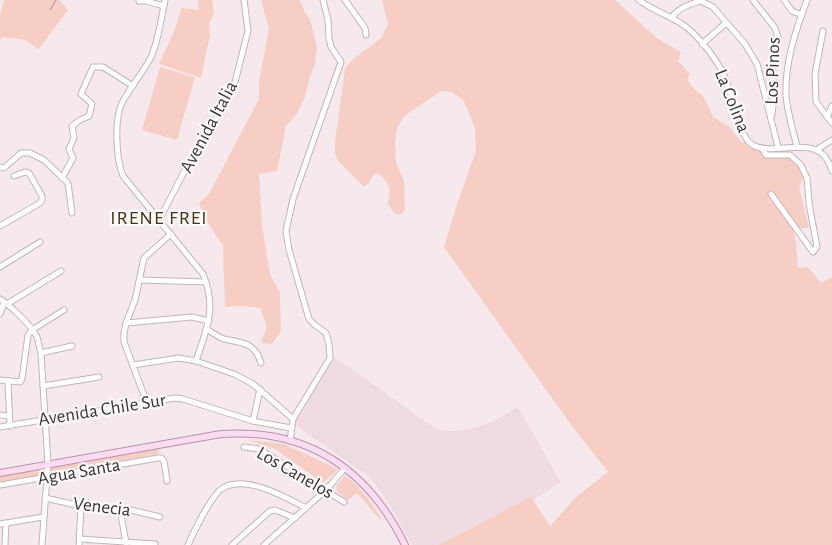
<svg xmlns="http://www.w3.org/2000/svg" width="832" height="545" font-family="'Alegreya Sans',sans-serif">
	<style>
		.built { fill: #f0dbe2 }
		.green { fill: #f6cec4 }
		.lines { fill: none; stroke-linecap: round; stroke-linejoin: round }
		.stream { stroke: #a586ad; stroke-width: 1 }
		.minor-casing { stroke: #c2b5b9; stroke-width: 7 }
		.major-casing { stroke: #b792ab; stroke-width: 8 }
		.minor { stroke: #fff; stroke-width: 5 }
		.major { stroke: #fddcf2; stroke-width: 6 }
		.labels { text-anchor: middle; dominant-baseline: central; stroke-width: 4.5; stroke-linejoin: round; paint-order: stroke }
		.street-label { font-size: 19px; fill: #3a3537; stroke: #fef9fa }
		.neighbourhood-label { font-size: 20px; letter-spacing: 1px; fill: #43380e; stroke: #fef9fa }
	</style>
	<rect width="100%" height="100%" fill="#f6e9ed"/>
	<path class="built" d="M334,358L355,371L427,423L440,430L454,431L470,429L492,422L518,407L561,482L478,535L483,545H412L390,505L370,477L312,437L297,426L295,422Z"/>
	<g class="green">
		<path d="M4,0H59L68,10L39,49L25,40L2,37L0,41V15Z"/>
		<path d="M198,0H212L214,13L209,23L210,35L201,78L159,64L173,34L182,8L199,10Z"/>
		<path d="M261,0H300L305,12L310,19L317,47L315,64L309,79L305,97L296,115L286,126L277,171L259,174L262,225L270,274L280,293L281,331L272,344L261,343L267,327L260,308L241,306L225,307L223,246L204,217L199,203L209,194L259,99V82L269,29Z"/>
		<path d="M382,0H615L658,39L681,52L678,61L690,74L687,79L691,86L704,97L713,117L730,127L741,142C768,146 794,143 807,171L799,187L809,228H800L791,219L796,243L798,266L799,268L808,267L821,283L832,277V545H439L531,497L550,526L576,497L608,472L572,426L444,247L458,201L476,151L475,128L464,101L452,92L441,91L410,112L402,119L397,129L395,141L396,162L404,181L405,210L400,215L395,214L388,204C390,188 392,185 378,173L373,175L369,183L364,187L338,161L335,153V142L345,69L351,61L381,38L388,24Z"/>
		<path d="M160,67L195,77L177,140L142,130Z"/>
		<path d="M248,440L284,444L338,469L323,483L275,449Z"/>
		<path d="M160,444L158,454L0,482V474Z"/>
		<path d="M345,476C358,484 373,504 381,518L380,520L357,493L348,500L337,492L336,486Z"/>
	</g>
	<g class="lines">
		<path class="stream" d="M50,10L56,0"/>
		<defs>
			<g id="minor">
				<path d="M165,0C161,19 159,39 151,57C143,73 130,87 122,103C114,119 116,159 123,176L203,274C217,308 207,328 196,361"/>
				<path d="M345,0L365,28L366,35"/>
				<path d="M639,0C652,10 668,15 682,24C697,34 715,57 723,73C732,91 737,131 750,143C771,161 820,127 832,171"/>
				<path d="M753,0L775,28L778,38L777,52L771,73L775,86L772,115"/>
				<path d="M784,0L792,11L802,15"/>
				<path d="M139,1H146L164,6"/>
				<path d="M701,1L713,7L745,44L757,64L778,147"/>
				<path d="M671,18C679,7 689,5 702,0"/>
				<path d="M823,31L815,74L816,102L832,123"/>
				<path d="M702,44L726,23"/>
				<path d="M827,117L832,106"/>
				<path d="M797,147C793,130 787,112 786,94C785,62 796,29 807,0"/>
				<path d="M762,148L766,155H790L801,165L807,178L809,203L817,247L813,252L771,194"/>
				<path d="M816,150L832,140"/>
				<path d="M0,167L4,168L21,153H30L44,160L68,183L72,213"/>
				<path d="M62,178L73,158L69,149L74,138L72,126L80,120L89,116L92,104L81,94L93,67H103L133,86"/>
				<path d="M159,220L184,172L233,90L248,31L244,0"/>
				<path d="M0,226L40,203L42,200V196L29,173L25,172L14,176"/>
				<path d="M0,267L40,242"/>
				<path d="M140,280L206,282"/>
				<path d="M0,299C11,306 31,325 37,337C39,342 39,348 41,353L48,464L42,545"/>
				<path d="M7,304L61,271"/>
				<path d="M0,314L4,302"/>
				<path d="M126,323L192,317L209,321"/>
				<path d="M206,329C212,332 218,337 224,339C242,343 255,342 261,363"/>
				<path d="M41,353L72,346"/>
				<path d="M133,365L179,358L196,361L234,374L253,384L293,419"/>
				<path d="M0,380L20,382L22,379L28,335L32,330L64,310"/>
				<path d="M8,382L10,426"/>
				<path d="M43,386L99,377"/>
				<path d="M147,403L124,342V333L126,323L135,300L144,258L171,234"/>
				<path d="M0,415L9,416"/>
				<path d="M253,421L260,389"/>
				<path d="M0,427L175,398L183,399L253,421L291,428"/>
				<path d="M290,441L293,419L330,358L329,344L326,333L315,325L309,319L289,250L286,231L293,199L341,62L331,47L329,38L328,20L323,0"/>
				<path d="M244,447L259,449L344,502"/>
				<path d="M0,485L158,458H161L164,461L167,481"/>
				<path d="M45,498L81,506L131,510L160,517"/>
				<path d="M120,509L126,543"/>
				<path d="M0,524L43,517"/>
				<path d="M80,539L155,544"/>
				<path d="M5,545L6,523"/>
				<path d="M79,545L81,506"/>
				<path d="M188,545C194,531 209,501 219,491C240,471 285,497 306,508"/>
				<path d="M232,545L270,511L275,510L295,518"/>
				<path d="M264,545L326,490L345,468"/>
			</g>
			<path id="major" d="M0,473L221,434C307,428 368,469 405,545"/>
		</defs>
		<use href="#minor" class="minor-casing"/>
		<use href="#major" class="major-casing"/>
		<use href="#minor" class="minor"/>
		<use href="#major" class="major"/>
	</g>
	<g class="labels">
		<g class="street-label">
			<text transform="translate(773 71) rotate(-88)">Los Pinos</text>
			<text transform="translate(732 101) rotate(68)">La Colina</text>
			<text transform="translate(209 127) rotate(-62)">Avenida Italia</text>
			<text transform="translate(102 410) rotate(-9)">Avenida Chile Sur</text>
			<text transform="translate(79 472) rotate(-10)">Agua Santa</text>
			<text transform="translate(295 473) rotate(30)">Los Canelos</text>
			<text transform="translate(102 507) rotate(7)">Venecia</text>
		</g>
		<g class="neighbourhood-label">
			<text x="159" y="218">IRENE FREI</text>
		</g>
	</g>
</svg>
